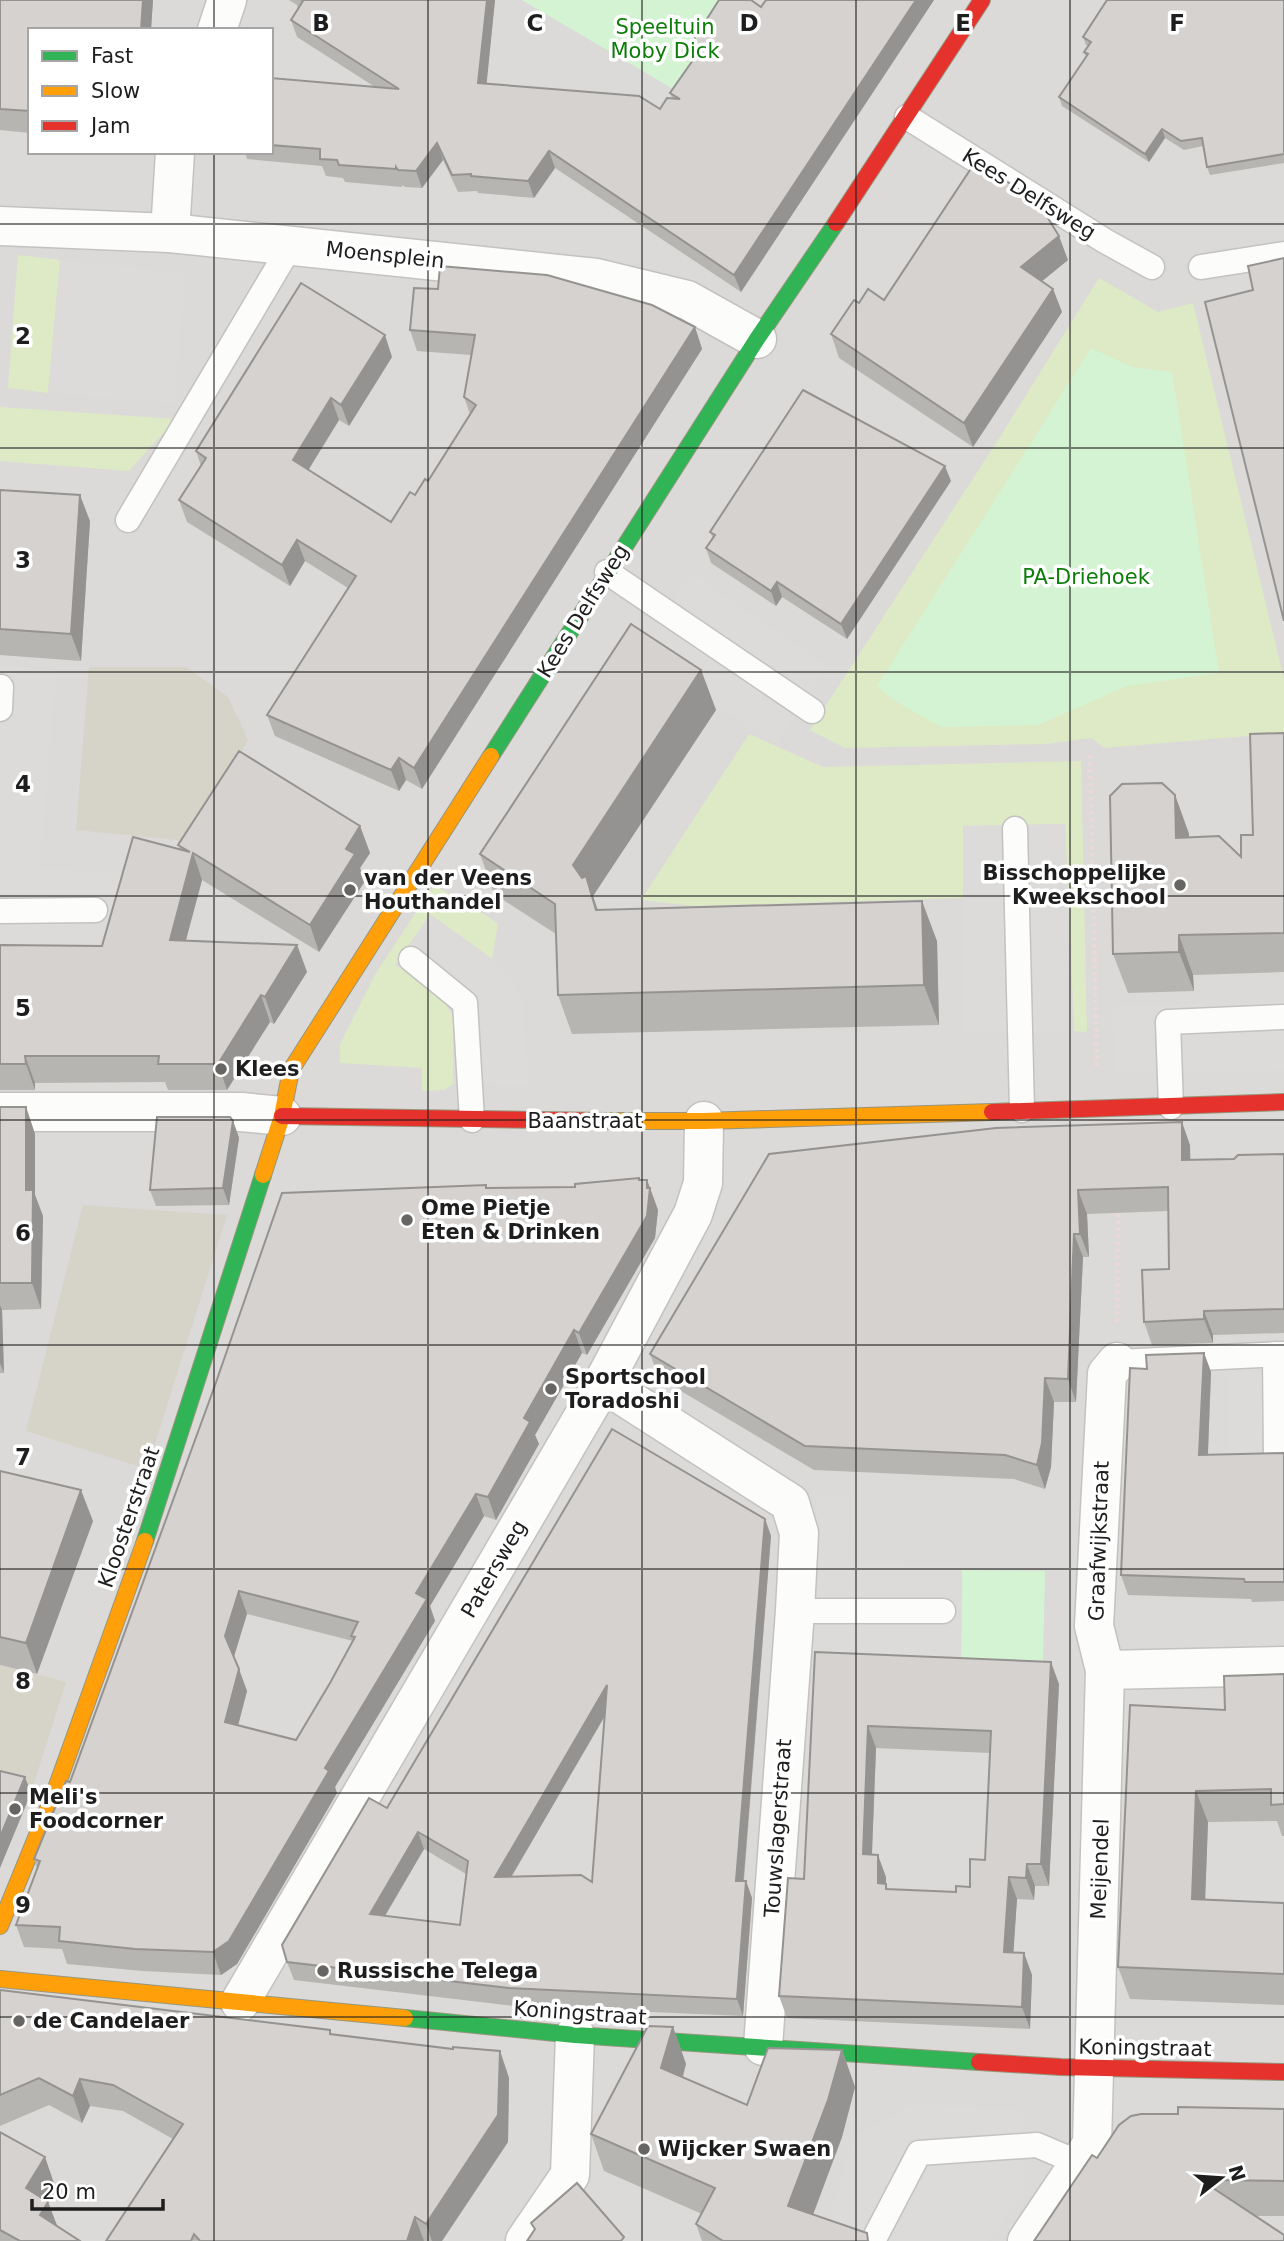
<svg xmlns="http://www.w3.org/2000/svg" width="1284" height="2241" font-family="'DejaVu Sans',sans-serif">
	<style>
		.residential { fill: #dbdad8; fill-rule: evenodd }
		.construction { fill: #d6d3c8 }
		.grass { fill: #ddeac5 }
		.park { fill: #d4f3d2 }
		.parking { fill: #dcdbda }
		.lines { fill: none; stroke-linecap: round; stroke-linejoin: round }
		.lane-casing { stroke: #c3c2c1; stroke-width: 27 }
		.street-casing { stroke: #c3c2c1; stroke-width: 41 }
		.fast-casing { stroke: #97967e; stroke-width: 18 }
		.slow-casing { stroke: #97967e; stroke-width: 18 }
		.jam-casing { stroke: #97967e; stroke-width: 18 }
		.path { stroke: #ead9d9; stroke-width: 4.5; stroke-dasharray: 3.5 3.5; stroke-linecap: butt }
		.lane { stroke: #fcfcfb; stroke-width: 24 }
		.street { stroke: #fcfcfb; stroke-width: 38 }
		.fast { stroke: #30b455; stroke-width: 16 }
		.slow { stroke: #ff9f0a; stroke-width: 16 }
		.jam { stroke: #e5322d; stroke-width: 16 }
		.wall { fill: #b7b5b2; fill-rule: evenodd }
		.shaded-wall { fill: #959391 }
		.building { fill: #d5d2cf; stroke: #959391; stroke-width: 2; fill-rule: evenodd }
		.grid { fill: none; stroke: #1e1e1e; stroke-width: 2; stroke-opacity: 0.55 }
		.poi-dot { fill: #666564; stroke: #fff; stroke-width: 2.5 }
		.labels { text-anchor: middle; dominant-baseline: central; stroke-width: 7; stroke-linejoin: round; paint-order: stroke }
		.park-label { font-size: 21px; fill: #0d7d0a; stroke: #fff }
		.street-label { font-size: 21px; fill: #1e1e1e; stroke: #fff }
		.poi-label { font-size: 21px; font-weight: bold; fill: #1e1e1e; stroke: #fff; text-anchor: start }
		.grid-label { font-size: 23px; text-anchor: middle; font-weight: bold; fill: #1e1e1e; stroke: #fff; stroke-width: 7; stroke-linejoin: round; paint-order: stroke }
	</style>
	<rect width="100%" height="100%" fill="#eceae7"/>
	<path class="residential" d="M0,0H1284V2241H0ZM30,30H271V152H30Z"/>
	<g class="construction">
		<path d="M89,667H186L228,697L248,740L195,842L76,830Z"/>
		<path d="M83,1205L227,1215L147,1469L26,1431Z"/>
		<path d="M0,1665L66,1682L31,1793L0,1786Z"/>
	</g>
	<g class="grass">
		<path d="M18,255L60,260L48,393L8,388Z"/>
		<path d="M1099,278L1158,312L1193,303L1284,679V733L1104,748L1092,738L1046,744L845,748L810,730L1000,437Z"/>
		<path d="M0,407L176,419L129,471L0,461Z"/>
		<path d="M749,734L823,767L1081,761L1087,1032L1074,1031L1065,824L963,826V898L694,906L641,900Z"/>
		<path d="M434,885L481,912L498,924L492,959L430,915L396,965L436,989L453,1016V1084L444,1090L422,1091V1068L340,1063V1044L376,973Z"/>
	</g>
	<g class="park">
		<path d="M522,0H737L680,93Z"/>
		<path d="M1091,348L1132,367L1172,372L1219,673L1127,686L1038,725L941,727L895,701L877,686Z"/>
		<path d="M962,1570L1045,1571L1043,1662L961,1661Z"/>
	</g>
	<g class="parking">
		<path d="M60,260L186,273L174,403L48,393Z"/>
		<path d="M691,573L826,665L776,745L637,656Z"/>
		<path d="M0,666L56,671L40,869L134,872L109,965L0,960Z"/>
		<path d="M1065,824L1074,1031L963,1034V826Z"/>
		<path d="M430,914L501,965L522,998L528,1085L453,1084V1015L436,989L395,965Z"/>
		<path d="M1284,1001V1070L1115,1073L1113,1006Z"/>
		<path d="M1284,1372V1465L1230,1467V1374Z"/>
		<path d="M817,1494L849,1495L848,1562L962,1565L961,1661L811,1658Z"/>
		<path d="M914,2104L1024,2110L1021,2138L1025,2192L988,2241H821L855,2135Z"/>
	</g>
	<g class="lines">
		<defs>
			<g id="lane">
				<path d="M907,117L1105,241L1152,267"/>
				<path d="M1201,267L1284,254"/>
				<path d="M128,520L291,245"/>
				<path d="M607,572L812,711"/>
				<path d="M0,709L1,687"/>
				<path d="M1015,829L1022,1110"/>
				<path d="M0,911L95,910"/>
				<path d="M411,959L465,1003L472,1120"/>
				<path d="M1171,1107L1168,1022L1284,1017"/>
				<path d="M1275,1354L1276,1458"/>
				<path d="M1117,1362L1284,1354"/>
				<path d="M795,1611H943"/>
				<path d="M873,2241L919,2153L1037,2145L1079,2163"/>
			</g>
			<g id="street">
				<path d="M217,30L227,0"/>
				<path d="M0,226L170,233L596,278L687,300L757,339"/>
				<path d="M170,233L175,152"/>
				<path d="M0,1112H241L282,1116"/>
				<path d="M1117,1362L1107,1374L1094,1626L1105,1670L1284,1666"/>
				<path d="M603,1383L790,1503L799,1533L795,1611L763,2046"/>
				<path d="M240,2002L603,1383L693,1214L703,1183L704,1121"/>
				<path d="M525,2241L570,2175L575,2035"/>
				<path d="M1027,2241L1092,2144L1105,1670"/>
			</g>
			<g id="fast">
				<path d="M491,756L757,339L836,223"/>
				<path d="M145,1541L263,1175"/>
				<path d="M405,2018L575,2035L979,2062"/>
			</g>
			<g id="slow">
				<path d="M607,1121H704L992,1112"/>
				<path d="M263,1175L282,1116L291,1070L491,756"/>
				<path d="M0,1926L54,1794L145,1541"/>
				<path d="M0,1979L405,2018"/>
			</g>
			<g id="jam">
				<path d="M836,223L982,0"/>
				<path d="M992,1112L1284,1102"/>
				<path d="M282,1116L607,1121"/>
				<path d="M979,2062L1061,2067L1284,2072"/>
			</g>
		</defs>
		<use href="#lane" class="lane-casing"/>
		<use href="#street" class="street-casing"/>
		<use href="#fast" class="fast-casing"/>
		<use href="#slow" class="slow-casing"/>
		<use href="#jam" class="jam-casing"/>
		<g class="path">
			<path d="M1090,755L1097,1068"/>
			<path d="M1117,1322L1118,1208"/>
		</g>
		<use href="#lane" class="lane"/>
		<use href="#street" class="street"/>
		<use href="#fast" class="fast"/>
		<use href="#slow" class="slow"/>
		<use href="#jam" class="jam"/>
	</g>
	<g class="wall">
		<path d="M0,0H153L151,30H30V133L0,130Z"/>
		<path d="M289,0H495L486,84L660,109L672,98L670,93L696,56L691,44L761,7L766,0H934L741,292L555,168L534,198L478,193L477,191L458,192L443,160L422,188L405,187L402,185V187L345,182L343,178L326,176L322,166L247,159L245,152H271V78L375,87L297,37L291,20L298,9L297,5Z"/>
		<path d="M1284,0V163L1210,175L1207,167L1203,146L1184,150L1165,138L1149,162L1062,106L1059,97L1086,57L1084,52L1088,46L1086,45L1083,37Z"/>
		<path d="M1068,260L1042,281L1053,289L1062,312L973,447L839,358L831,334L859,303L884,300Z"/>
		<path d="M695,327L702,349L422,789L406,780L399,791L275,736L267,715L348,588L305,561L290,586L187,522L179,500L201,466L196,451L392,357L349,426L339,420L308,470L391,522L428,481L470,414L464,397L471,355L417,351L410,330Z"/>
		<path d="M951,481L847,639L782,597L776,606L711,563L706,548L713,538L710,532Z"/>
		<path d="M0,490L90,521L81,661L0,655Z"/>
		<path d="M701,670L716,710L593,896L598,910L937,941L939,1025L572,1034L558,995L556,934L494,894L480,854Z"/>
		<path d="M1284,733V972L1193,975L1194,991L1128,993L1113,954L1175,795L1189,834V837L1241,857L1253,835Z"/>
		<path d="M360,826L370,853L360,868L365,881L319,952L202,880L186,940L297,945L307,972L274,1024L270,1022L227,1090H168L165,1082L35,1083V1090H0V946H102L180,849L178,845Z"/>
		<path d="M0,1107H26L35,1134V1195L43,1216L41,1309L2,1310L4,1373H0Z"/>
		<path d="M233,1121L239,1138L229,1205L156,1206L150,1190Z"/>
		<path d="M1190,1145V1160L1234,1159L1284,1154V1333L1213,1335V1343L1152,1345L1144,1322L1169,1269L1168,1211L1087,1214L1089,1257H1083L1076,1402H1054L1051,1467L1045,1489L1014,1479L814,1470L659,1378L650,1354Z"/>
		<path d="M640,1180H647L658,1210L655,1238L587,1355L582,1353L535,1435L539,1444L496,1520L484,1516L430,1606L435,1621L335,1787L337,1793L237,1964L221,1975L143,1971L67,1964L62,1949L24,1947L16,1925L37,1869L34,1859L70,1782L487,1188L575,1187ZM247,1614L353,1641L330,1683L296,1740L238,1725L247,1691L234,1657Z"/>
		<path d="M1204,1353L1211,1372L1208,1455L1284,1453V1601L1252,1602L1251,1599L1128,1595L1121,1575L1147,1369Z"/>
		<path d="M0,1471L93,1521L37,1674L0,1665Z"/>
		<path d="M765,1519L771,1536L744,1881H746L752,1898L743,2016L515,2006L294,1980L287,1962L387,1808ZM604,1717L592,1882L512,1876L531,1843ZM424,1849L466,1874L460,1925L385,1916Z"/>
		<path d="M815,1652L1059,1684L1049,1886H1035L1034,1900L1017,1899L1013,1952L1024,1953L1032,1975L1030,2029L787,2018L779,1996L804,1879ZM876,1748L990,1753L985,1860L970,1887L956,1892L888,1890L886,1885V1877L872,1855Z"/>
		<path d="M1284,1674V1836H1282L1277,1821L1208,1822L1205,1899L1284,1903V2005L1130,1999L1118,1967L1225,1710Z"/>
		<path d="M0,1990L332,2035L453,2049L500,2051L509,2078L508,2142L442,2241H106L173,2139L123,2111L90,2106L82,2123L49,2105L0,2126Z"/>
		<path d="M673,2027L686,2064L683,2078L747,2105L842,2050L855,2087L842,2137L813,2215L870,2241H702L696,2224L702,2214L604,2171L591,2134Z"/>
		<path d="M1284,2109V2216H1254L1097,2158L1178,2114Z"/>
		<path d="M0,2132L54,2183L45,2199L48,2202L57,2226L80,2241H0Z"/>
	</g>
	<g class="shaded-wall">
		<path d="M143,0H153L151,30H141Z"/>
		<path d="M487,0H495L485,100L478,83Z"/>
		<path d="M916,0H934L741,292L734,275Z"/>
		<path d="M1162,129L1165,138L1149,162L1145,154Z"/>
		<path d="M437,143L443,160L422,188L416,171Z"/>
		<path d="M549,151L555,168L534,198L528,181Z"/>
		<path d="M1059,236L1068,260L1030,291L1021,267Z"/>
		<path d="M1053,289L1062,312L973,447L964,423Z"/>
		<path d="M695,327L702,349L422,789L414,768Z"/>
		<path d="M385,335L392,357L349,426L341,405Z"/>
		<path d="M331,398L339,420L301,482L293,460Z"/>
		<path d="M945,466L951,481L847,639L841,624Z"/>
		<path d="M80,495L90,521L81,661L71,634Z"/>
		<path d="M297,540L305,561L290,586L282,565Z"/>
		<path d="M777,582L782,597L776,606L771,591Z"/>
		<path d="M701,670L716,710L593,896L610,949L573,865Z"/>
		<path d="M399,758L406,780L399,791L391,770Z"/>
		<path d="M1175,795L1189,834L1190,877L1176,838Z"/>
		<path d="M360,826L370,853L360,868L365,881L319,952L310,925L346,849Z"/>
		<path d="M193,853L202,880L179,966L170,940Z"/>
		<path d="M922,901L937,941L939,1025L924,985Z"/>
		<path d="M1179,935L1193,975L1194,991L1179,952Z"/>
		<path d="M297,945L307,972L274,1024L265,997Z"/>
		<path d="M261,995L270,1022L227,1090L218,1064Z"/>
		<path d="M25,1056L35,1083V1090L26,1064Z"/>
		<path d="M26,1107L35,1134V1195L43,1216L41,1309L32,1283L26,1190Z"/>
		<path d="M233,1121L239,1138L229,1205L223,1188Z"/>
		<path d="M1182,1122L1190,1145L1191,1184L1182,1160Z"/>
		<path d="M647,1180L658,1210L655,1238L587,1355L579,1333L647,1188Z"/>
		<path d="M1078,1190L1087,1214L1089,1257L1080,1234Z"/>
		<path d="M1074,1234L1083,1257L1076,1402L1068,1379Z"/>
		<path d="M0,1305L2,1310L4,1373L0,1363Z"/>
		<path d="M1204,1311L1213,1335V1343L1204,1319Z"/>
		<path d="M574,1330L582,1353L535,1435L539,1444L496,1520L488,1497L524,1418Z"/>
		<path d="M1204,1353L1211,1372L1207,1475L1199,1455Z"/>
		<path d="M1045,1378L1054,1402L1051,1467L1045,1489L1037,1465Z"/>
		<path d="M81,1490L93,1521L37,1674L26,1643Z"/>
		<path d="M476,1494L484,1516L430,1606L435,1621L335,1787L337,1793L237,1964L221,1975L213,1952L325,1768L416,1593Z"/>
		<path d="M765,1519L771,1536L742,1898L736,1881Z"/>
		<path d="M239,1591L247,1614L233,1659L225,1636Z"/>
		<path d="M1051,1662L1059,1684L1049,1886L1041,1864Z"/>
		<path d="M239,1669L247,1691L233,1745L225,1722Z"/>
		<path d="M607,1685L613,1702L531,1843L501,1894L495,1877Z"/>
		<path d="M868,1726L876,1748L871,1876L863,1854Z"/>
		<path d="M25,1777L31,1793L0,1868V1837Z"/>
		<path d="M1196,1791L1208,1822L1204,1930L1192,1899Z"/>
		<path d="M418,1832L424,1849L376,1931L370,1914Z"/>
		<path d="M878,1855L886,1877V1885L894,1906L878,1883Z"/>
		<path d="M1027,1864L1035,1886L1034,1900L1026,1878Z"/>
		<path d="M1009,1877L1017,1899L1012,1974L1004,1952Z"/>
		<path d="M746,1881L752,1898L743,2016L737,1999Z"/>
		<path d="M1024,1953L1032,1975L1030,2029L1022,2007Z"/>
		<path d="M673,2027L686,2064L674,2105L661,2068Z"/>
		<path d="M842,2050L855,2087L842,2137L803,2241L788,2206Z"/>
		<path d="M500,2051L509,2078L508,2142L442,2241H432L426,2224Z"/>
		<path d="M80,2079L90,2106L82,2123L73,2096Z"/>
		<path d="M45,2157L54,2183L36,2214L26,2188Z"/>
		<path d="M48,2202L58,2228L40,2215Z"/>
		<path d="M415,2217L424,2241H407Z"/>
	</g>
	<g class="building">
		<path d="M0,0H143L141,30H30V111L0,109Z"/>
		<path d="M302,0H487L478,83L639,96L660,109L667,98L680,99L670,93L700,50L691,44L719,0H751L761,7L766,0H916L734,275L549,151L528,181L471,176V174L452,175L437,143L416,171L398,170L396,167V169L339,165L337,160L320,159V149L271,145V78L399,89L291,20L303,1Z"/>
		<path d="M1107,0H1284V154L1207,167L1202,138L1181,141L1162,129L1145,154L1059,97L1088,54L1084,52L1091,42L1083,37Z"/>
		<path d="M976,161L1038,202L1059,236L1021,267L1053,289L964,423L831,334L854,300L859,303L868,289L884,300Z"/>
		<path d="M1284,258V621L1205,302L1253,290L1248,266Z"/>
		<path d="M440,266L547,275L652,305L695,327L414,768L399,758L391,770L267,715L356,576L297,540L282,565L179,500L206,458L196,451L301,283L385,335L341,405L331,398L293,460L391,522L410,492L415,495L425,479L428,481L476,405L464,397L475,335L410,330L414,288L438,289Z"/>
		<path d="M803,390L945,466L841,624L777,582L771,591L706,548L715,535L710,532Z"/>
		<path d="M0,490L80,495L71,634L0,629Z"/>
		<path d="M631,624L701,670L573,865L582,878L586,876L596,910L922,901L924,985L558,995L555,904L480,854Z"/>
		<path d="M1284,733V933L1179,935V952L1113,954L1110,796L1122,784L1162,783L1175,795L1176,838L1219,836L1241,857V835H1253L1250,734Z"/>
		<path d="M239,751L360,826L346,849L355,854L310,925L193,853L170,940L297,945L265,997L261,995L218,1064H158L159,1056H25L26,1064H0V945L102,946L133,837L190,852L178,845Z"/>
		<path d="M0,1107H26V1190H33L32,1283H0Z"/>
		<path d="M157,1117H230L233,1121L223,1188L150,1190Z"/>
		<path d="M1182,1122V1160L1234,1159L1238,1155L1284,1154V1309L1204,1311V1319L1144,1322L1142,1270L1169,1269L1168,1187L1078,1190L1080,1234H1074L1068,1379L1045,1378L1042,1443L1037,1465L1005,1455L805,1446L650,1354L769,1154L996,1128Z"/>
		<path d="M639,1178V1180H647V1188H650L647,1216L579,1333L574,1330L524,1418L530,1422L488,1497L476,1494L416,1593L427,1599L325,1768L329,1771L229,1941L213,1952L135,1949L59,1941L60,1927L16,1925L40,1861L34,1859L66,1781L70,1782L214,1388L282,1193L486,1185V1188L575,1187V1184ZM239,1591L358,1622L351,1636L355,1637L330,1683L296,1740L225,1722L239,1669L225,1636Z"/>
		<path d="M1204,1353L1199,1455L1284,1453V1582H1245L1244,1579L1121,1575L1130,1368L1147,1369L1146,1355Z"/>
		<path d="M612,1429L765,1519L736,1881H746L737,1999L509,1988L287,1962L282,1945L369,1798L387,1808ZM607,1685L592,1882L581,1875L495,1877L525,1826ZM418,1832L468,1861L460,1925L370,1914Z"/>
		<path d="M0,1471L81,1490L26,1643L0,1637Z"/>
		<path d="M815,1652L1051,1662L1041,1864H1027L1026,1878L1009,1877L1004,1952L1024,1953L1022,2007L779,1996L788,1878L804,1879ZM868,1726L991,1731L985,1860L970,1859V1887L956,1886V1892L886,1889V1884L878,1883V1855L863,1854Z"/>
		<path d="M1284,1674V1804L1271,1805V1789L1196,1791L1192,1899L1284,1903V1974L1118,1967L1130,1705L1225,1710L1224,1676Z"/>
		<path d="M0,1771L25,1777L0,1837Z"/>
		<path d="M0,1990L330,2030V2034L453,2049V2047L500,2051L498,2115L426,2224L415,2217L407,2241H200L194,2234L191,2241H106L183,2124L113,2085L80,2079L73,2096L39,2078L0,2095Z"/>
		<path d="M648,2026L673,2027L661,2068L747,2105L768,2048L842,2050L828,2100L788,2206L867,2233L868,2241H723L696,2224L715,2188L591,2134Z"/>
		<path d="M1178,2107L1284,2109V2181L1201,2180L1284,2235V2241H1034L1092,2155L1097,2158L1119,2125L1131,2116L1141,2114H1178Z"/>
		<path d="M0,2132L45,2157L26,2188L48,2202L40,2215L80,2241H20L0,2230Z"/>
		<path d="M577,2183L624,2237L621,2241H527L535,2229L531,2223Z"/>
	</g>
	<path class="grid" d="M214,0V30M428,0V2241M642,0V2241M856,0V2241M1070,0V2241M214,152V2241M0,224H1284M0,448H1284M0,672H1284M0,896H1284M0,1120H1284M0,1345H1284M0,1569H1284M0,1793H1284M0,2017H1284"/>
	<g class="poi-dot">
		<circle cx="1180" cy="885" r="7"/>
		<circle cx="350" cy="890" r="7"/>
		<circle cx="221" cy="1069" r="7"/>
		<circle cx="407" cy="1220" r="7"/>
		<circle cx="551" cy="1389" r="7"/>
		<circle cx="15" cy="1809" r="7"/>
		<circle cx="323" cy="1971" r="7"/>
		<circle cx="19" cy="2021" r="7"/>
		<circle cx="644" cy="2149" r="7"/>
	</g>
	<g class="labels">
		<g class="park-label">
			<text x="665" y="27">Speeltuin<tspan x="665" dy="24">Moby Dick</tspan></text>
			<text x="1086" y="577">PA-Driehoek</text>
		</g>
		<g class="street-label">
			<text transform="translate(1029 194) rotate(32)">Kees Delfsweg</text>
			<text transform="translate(385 255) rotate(6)">Moensplein</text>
			<text transform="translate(583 611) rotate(-58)">Kees Delfsweg</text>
			<text x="585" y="1121">Baanstraat</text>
			<text transform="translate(129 1517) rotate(-71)">Kloosterstraat</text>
			<text transform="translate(1099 1541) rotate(-88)">Graafwijkstraat</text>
			<text transform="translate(494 1569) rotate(-60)">Patersweg</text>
			<text transform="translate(778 1828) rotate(-86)">Touwslagerstraat</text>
			<text transform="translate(1100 1869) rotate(-88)">Meijendel</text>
			<text transform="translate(580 2013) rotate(4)">Koningstraat</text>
			<text transform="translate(1145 2048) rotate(1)">Koningstraat</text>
		</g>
		<g class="poi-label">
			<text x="1166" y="873" text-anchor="end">Bisschoppelijke<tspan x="1166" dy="24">Kweekschool</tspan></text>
			<text x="364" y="878">van der Veens<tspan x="364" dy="24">Houthandel</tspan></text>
			<text x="235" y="1069">Klees</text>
			<text x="421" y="1208">Ome Pietje<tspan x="421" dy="24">Eten &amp; Drinken</tspan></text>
			<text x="565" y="1377">Sportschool<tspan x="565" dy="24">Toradoshi</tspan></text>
			<text x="29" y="1797">Meli's<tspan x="29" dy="24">Foodcorner</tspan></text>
			<text x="337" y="1971">Russische Telega</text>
			<text x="33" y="2021">de Candelaer</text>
			<text x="658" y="2149">Wijcker Swaen</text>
		</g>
	</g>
	<g class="grid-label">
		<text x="321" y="31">B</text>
		<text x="535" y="31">C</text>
		<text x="749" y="31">D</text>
		<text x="963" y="31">E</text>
		<text x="1177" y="31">F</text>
		<text x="23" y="344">2</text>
		<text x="23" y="568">3</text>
		<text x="23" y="792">4</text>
		<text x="23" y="1016">5</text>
		<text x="23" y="1241">6</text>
		<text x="23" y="1465">7</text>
		<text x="23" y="1689">8</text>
		<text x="23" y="1913">9</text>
	</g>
	<rect x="28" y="28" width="245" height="126" fill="#ffffff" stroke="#a5a5a5" stroke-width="2"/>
	<rect x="42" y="51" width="35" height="10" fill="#30b455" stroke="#a5a5a5" stroke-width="2"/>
	<text x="91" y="63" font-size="21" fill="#1e1e1e">Fast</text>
	<rect x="42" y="86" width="35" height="10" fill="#ff9f0a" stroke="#a5a5a5" stroke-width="2"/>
	<text x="91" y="98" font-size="21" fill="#1e1e1e">Slow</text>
	<rect x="42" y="121" width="35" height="10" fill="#e5322d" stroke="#a5a5a5" stroke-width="2"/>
	<text x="91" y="133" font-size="21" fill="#1e1e1e">Jam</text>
	<g transform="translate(1221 2178) rotate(73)" stroke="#ffffff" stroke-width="5" paint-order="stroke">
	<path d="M0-5L12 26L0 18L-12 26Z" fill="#1e1e1e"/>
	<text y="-10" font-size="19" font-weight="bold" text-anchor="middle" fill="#1e1e1e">N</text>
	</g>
	<path d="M32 2199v10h131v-10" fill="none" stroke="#1e1e1e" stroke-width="3.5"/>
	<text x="42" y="2199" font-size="21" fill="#1e1e1e" stroke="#ffffff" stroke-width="5" paint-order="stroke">20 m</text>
</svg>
